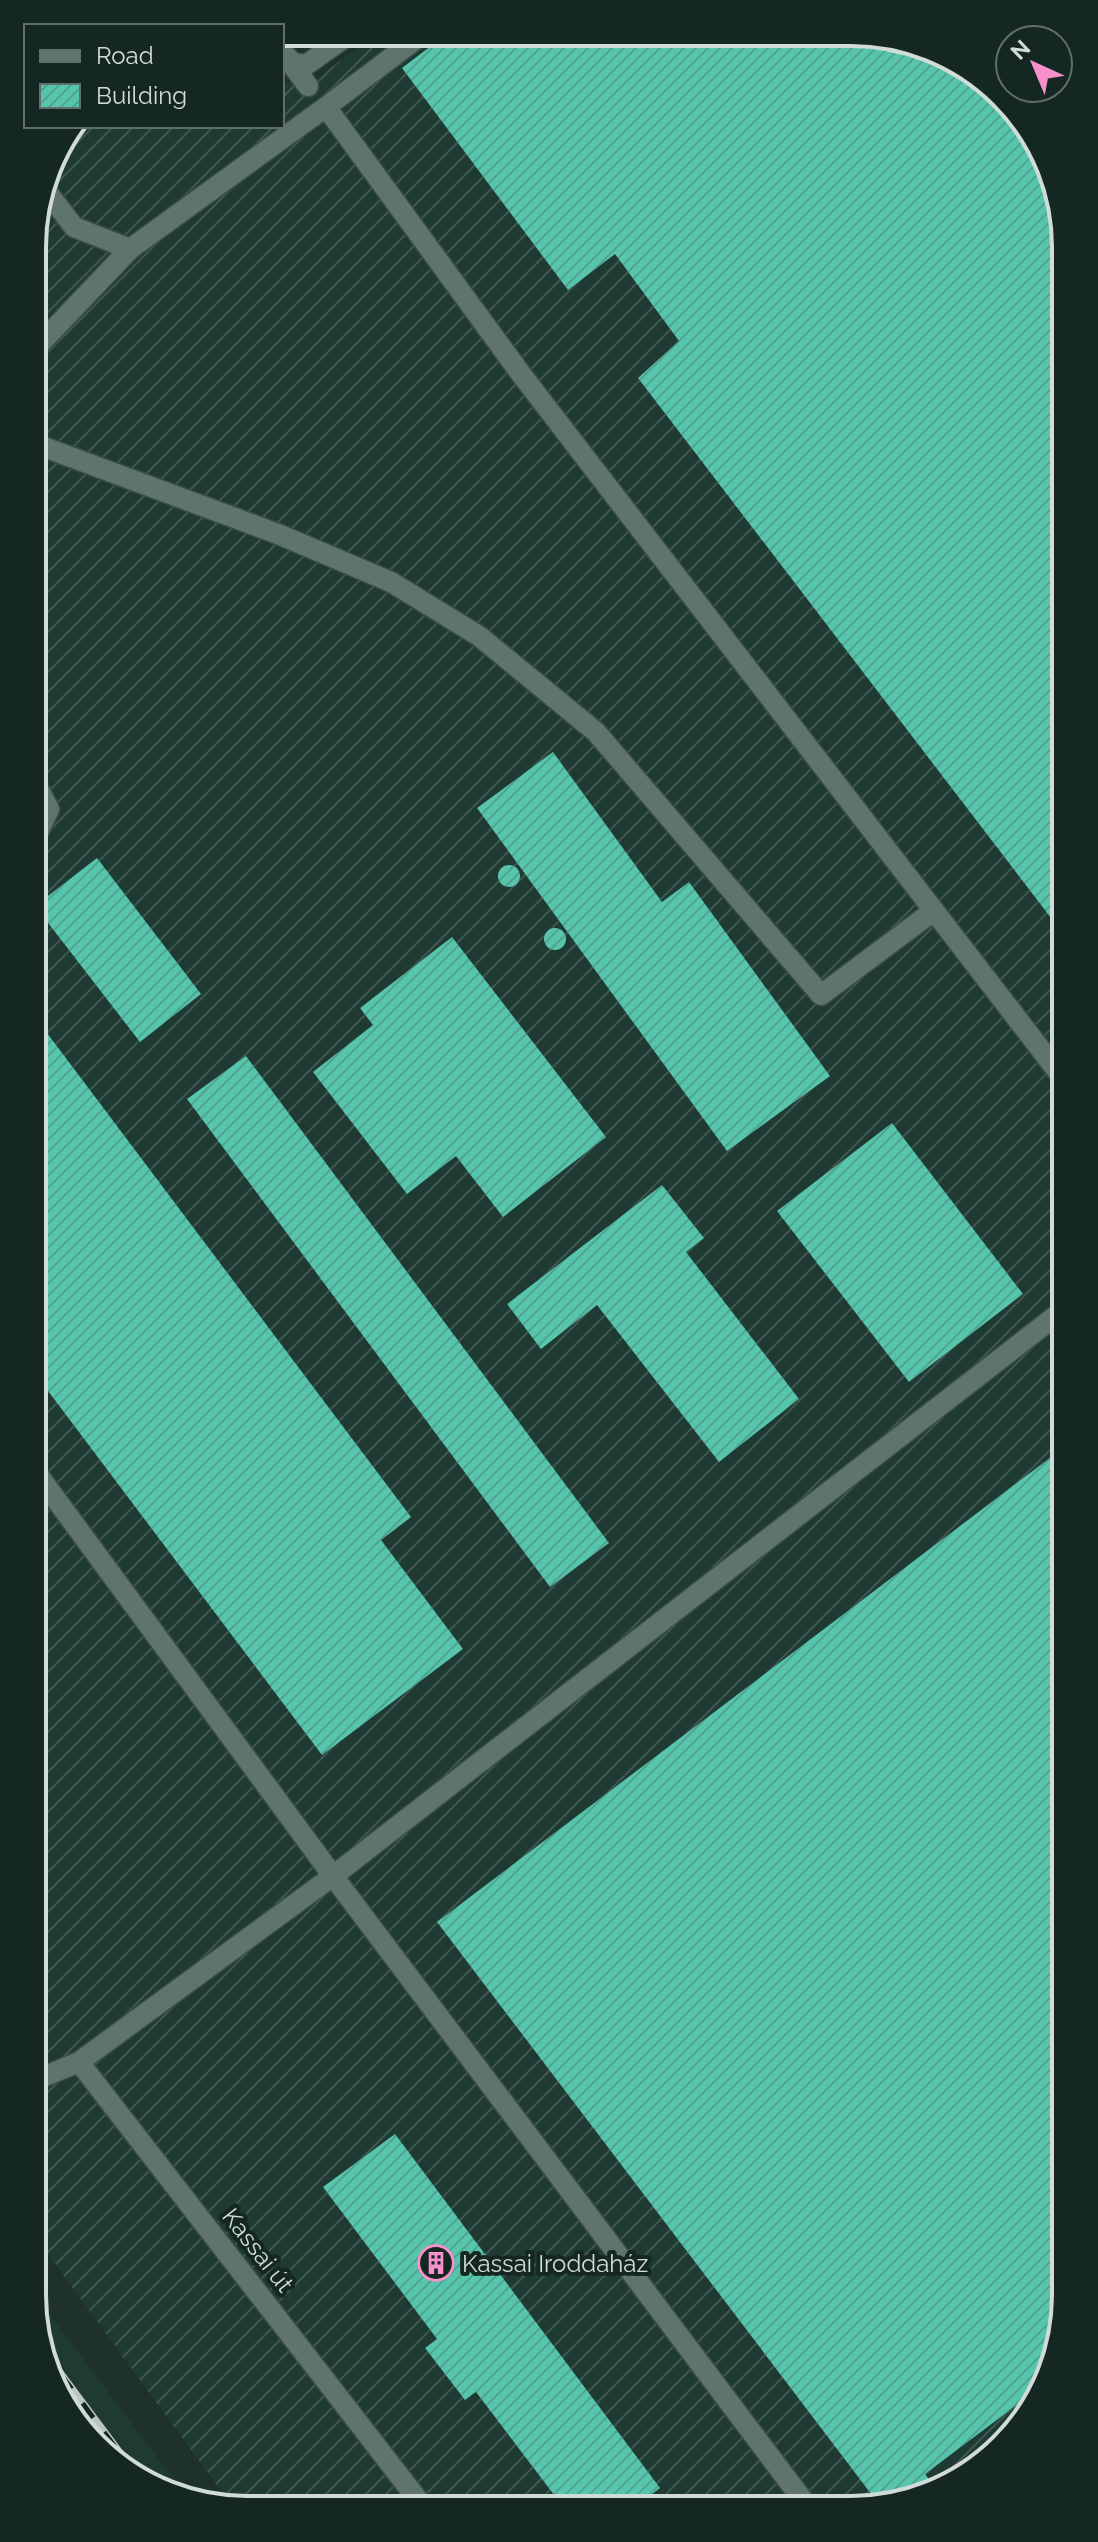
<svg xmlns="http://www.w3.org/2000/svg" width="1098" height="2542" font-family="Raleway,sans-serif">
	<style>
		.built { fill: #1f3a33 }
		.industrial { fill: url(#industrial-furrows) }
		.building { fill: url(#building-hatch) }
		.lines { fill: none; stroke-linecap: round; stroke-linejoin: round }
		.service-casing { stroke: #3c4c47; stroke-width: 23 }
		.minor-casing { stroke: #3c4c47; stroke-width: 23 }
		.service { stroke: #60746e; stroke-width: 20 }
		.minor { stroke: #60746e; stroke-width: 20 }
		.rail-casing { stroke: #bac6c2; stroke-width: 9 }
		.rail { stroke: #152722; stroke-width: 6; stroke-dasharray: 18; stroke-linecap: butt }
		.labels { text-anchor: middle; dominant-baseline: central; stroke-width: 8; stroke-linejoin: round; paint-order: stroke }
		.street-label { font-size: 24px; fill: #d1dcd8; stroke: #152722 }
		.poi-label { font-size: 24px; fill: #d1dcd8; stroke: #152722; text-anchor: start }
		.rim { fill: none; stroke: #d1dcd8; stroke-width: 4 }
	</style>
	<defs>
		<pattern id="industrial-furrows" width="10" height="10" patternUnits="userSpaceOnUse" patternTransform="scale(2)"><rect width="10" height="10" fill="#1f3a33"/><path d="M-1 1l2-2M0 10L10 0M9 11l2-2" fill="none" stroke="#3e5650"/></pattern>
		<pattern id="building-hatch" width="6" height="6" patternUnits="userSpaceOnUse" patternTransform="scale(2)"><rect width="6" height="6" fill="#56c5ab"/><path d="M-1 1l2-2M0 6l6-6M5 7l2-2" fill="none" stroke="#50a490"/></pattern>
	</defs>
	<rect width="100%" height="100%" fill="#1f312c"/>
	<path class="built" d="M39,2300L185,2495L95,2447L39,2350Z"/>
	<path class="industrial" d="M377,33L892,36L1003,95L1059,192L1066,2309L1050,2377L1013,2436L906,2503L232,2506L39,2242L32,233L54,152L74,126H282V82L293,84L300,91Z"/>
	<g class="building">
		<path d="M448,33L892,36L1003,95L1000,100L1026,134L1059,192L1061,931L638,378L679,341L615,254L568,290L402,68Z"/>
		<path d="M553,752L662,902L689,882L830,1076L727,1151L477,808Z"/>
		<path d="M97,858L201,994L140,1042L35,906Z"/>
		<circle cx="509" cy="876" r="11"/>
		<circle cx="555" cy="939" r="11"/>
		<path d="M452,937L606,1137L503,1217L456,1156L407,1194L313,1072L373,1025L360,1008Z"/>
		<path d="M35,1017L411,1517L381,1540L463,1649L322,1755L36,1375Z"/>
		<path d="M246,1056L609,1543L550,1587L187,1099Z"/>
		<path d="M892,1123L1023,1294L909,1382L777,1211Z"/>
		<path d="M662,1185L704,1238L686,1252L799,1399L719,1462L597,1305L541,1349L507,1304Z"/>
		<path d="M1063,1448L1066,2309L1046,2383L925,2474L934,2486L906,2503H878L437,1922Z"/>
		<path d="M395,2134L660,2488L639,2504H561L476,2392L465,2400L425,2348L437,2339L323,2187Z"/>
	</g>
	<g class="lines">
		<defs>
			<g id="service">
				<path d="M287,58L308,86"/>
				<path d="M326,107L424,33"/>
				<path d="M44,188L74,227L130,249"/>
				<path d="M33,351L130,249L326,107L521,374L1062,1077"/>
				<path d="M33,443L278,534L391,582L479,636L596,732L821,995L932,912"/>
				<path d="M34,781L49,809L34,841"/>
				<path d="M36,1472L333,1876L805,2503"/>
				<path d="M79,2062L333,1876L1062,1311"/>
			</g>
			<g id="minor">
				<path d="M282,52L293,63L306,65L351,33"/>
				<path d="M38,2079L79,2062L422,2505"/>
			</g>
		</defs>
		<use href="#service" class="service-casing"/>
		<use href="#minor" class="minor-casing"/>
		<use href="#service" class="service"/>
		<use href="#minor" class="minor"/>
		<defs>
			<path id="rail" d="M39,2346L128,2465"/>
		</defs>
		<use href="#rail" class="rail-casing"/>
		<use href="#rail" class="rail"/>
	</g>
	<defs>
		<symbol id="building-ring" viewBox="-11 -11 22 22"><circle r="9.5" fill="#152722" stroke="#f890cc" stroke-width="1.5"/><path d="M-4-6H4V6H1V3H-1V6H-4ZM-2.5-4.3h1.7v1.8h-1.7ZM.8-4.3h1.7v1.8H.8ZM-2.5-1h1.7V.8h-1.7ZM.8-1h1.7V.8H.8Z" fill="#f890cc"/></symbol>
	</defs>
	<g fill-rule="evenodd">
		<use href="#building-ring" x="416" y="2243" width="40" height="40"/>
	</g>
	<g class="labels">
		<g class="street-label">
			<text transform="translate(258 2250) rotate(52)">Kassai út</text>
		</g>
		<g class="poi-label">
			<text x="462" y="2263">Kassai Iroddaház</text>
		</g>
	</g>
	<path d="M0 0H1098V2542H0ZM247 46H851A201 201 0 0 1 1052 247V2295A201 201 0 0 1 851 2496H247A201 201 0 0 1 46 2295V247A201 201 0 0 1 247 46Z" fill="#152722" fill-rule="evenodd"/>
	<path class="rim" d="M247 46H851A201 201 0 0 1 1052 247V2295A201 201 0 0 1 851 2496H247A201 201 0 0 1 46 2295V247A201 201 0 0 1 247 46Z"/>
	<rect x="24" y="24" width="260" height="104" fill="#152722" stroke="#606f6b" stroke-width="2"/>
	<rect x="40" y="50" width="40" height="12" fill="#60746e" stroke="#606f6b" stroke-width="2"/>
	<text x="96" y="64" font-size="24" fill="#d1dcd8">Road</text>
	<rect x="40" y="84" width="40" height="24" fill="url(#building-hatch)" stroke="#606f6b" stroke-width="2"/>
	<text x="96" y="104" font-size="24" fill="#d1dcd8">Building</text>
	<g transform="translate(1034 64) rotate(316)"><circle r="38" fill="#152722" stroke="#606f6b" stroke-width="2"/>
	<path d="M0-6L14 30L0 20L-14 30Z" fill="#f890cc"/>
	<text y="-12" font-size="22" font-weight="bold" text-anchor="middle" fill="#d1dcd8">N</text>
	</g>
</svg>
